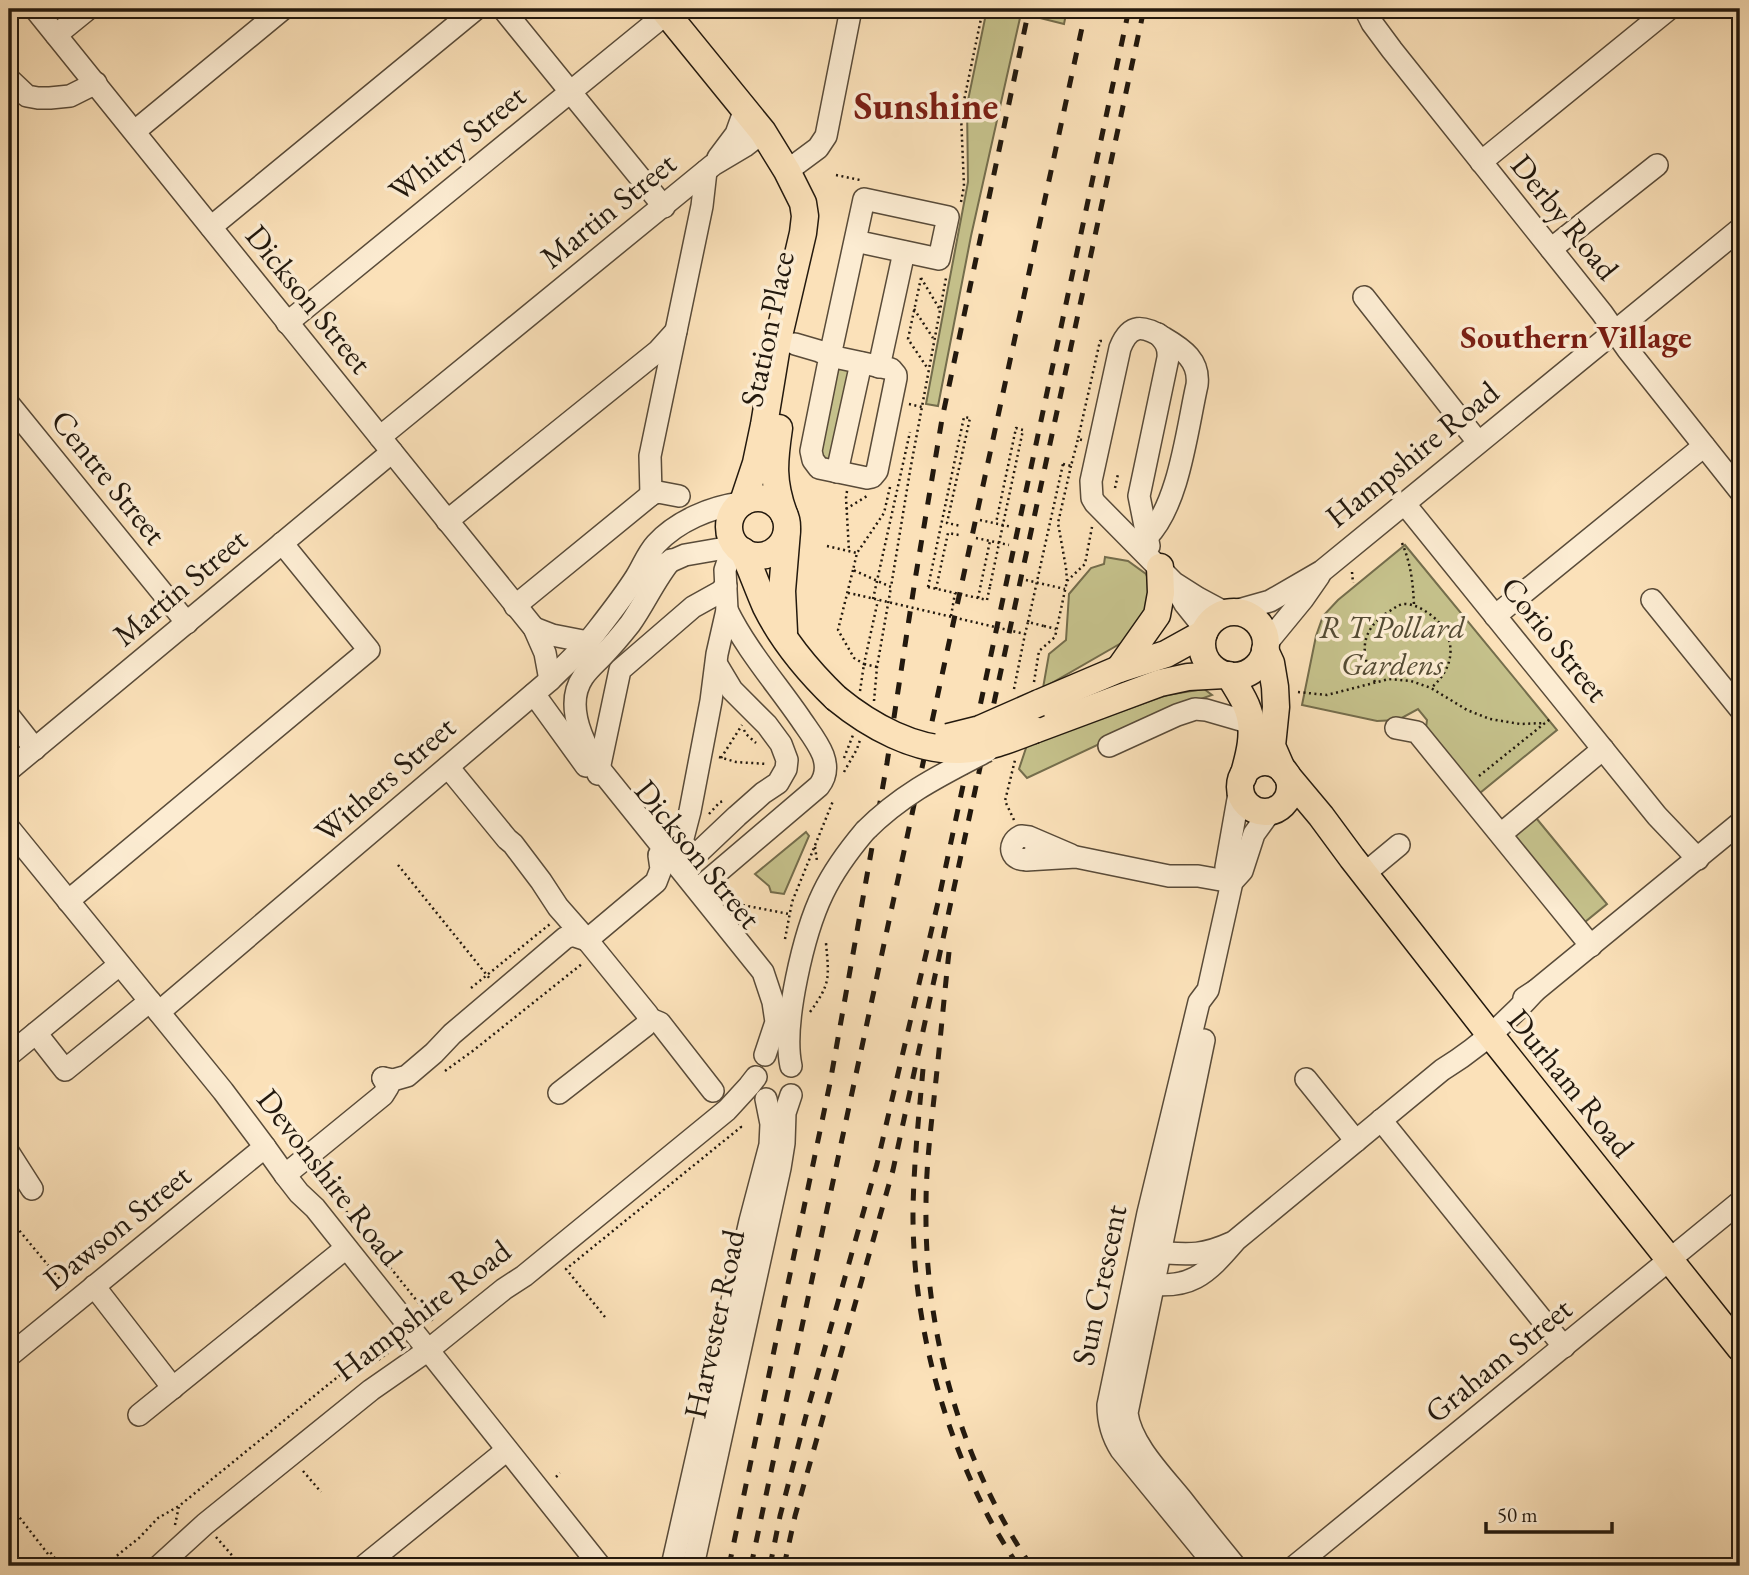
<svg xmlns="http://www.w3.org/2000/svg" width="1749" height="1575" font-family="'EB Garamond',serif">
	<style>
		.green { fill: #c5c18b; stroke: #746d4c; stroke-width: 2 }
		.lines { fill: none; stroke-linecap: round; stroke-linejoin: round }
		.minor-casing { stroke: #594b39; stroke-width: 24 }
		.major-casing { stroke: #23190e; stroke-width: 29 }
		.path { stroke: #23190e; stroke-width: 2.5; stroke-dasharray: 2 3.5; stroke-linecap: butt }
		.minor { stroke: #fcecd2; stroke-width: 21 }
		.major { stroke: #fbe1b9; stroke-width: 26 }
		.rail { stroke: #23190e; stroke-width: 5; stroke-dasharray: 12 12; stroke-linecap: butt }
		.minor-bridge-casing { stroke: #594b39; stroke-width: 24; stroke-linecap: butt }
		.major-bridge-casing { stroke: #23190e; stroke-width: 29; stroke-linecap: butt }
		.path-bridge { stroke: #23190e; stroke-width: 2.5; stroke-dasharray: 2 3.5; stroke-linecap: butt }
		.minor-bridge { stroke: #fcecd2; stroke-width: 21 }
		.major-bridge { stroke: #fbe1b9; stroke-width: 26 }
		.labels { text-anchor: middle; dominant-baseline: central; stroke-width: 7; stroke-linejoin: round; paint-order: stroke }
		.street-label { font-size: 32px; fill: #23190e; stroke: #fcecd2 }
		.park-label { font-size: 32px; font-style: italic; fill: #544b34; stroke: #fcecd2 }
		.neighbourhood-label { font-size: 33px; font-weight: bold; fill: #7a1f14; stroke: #fcecd2 }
		.district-label { font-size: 38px; font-weight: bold; fill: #7a1f14; stroke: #fcecd2 }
	</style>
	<rect width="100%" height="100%" fill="#fbe1b9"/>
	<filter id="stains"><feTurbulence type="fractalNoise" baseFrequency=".00286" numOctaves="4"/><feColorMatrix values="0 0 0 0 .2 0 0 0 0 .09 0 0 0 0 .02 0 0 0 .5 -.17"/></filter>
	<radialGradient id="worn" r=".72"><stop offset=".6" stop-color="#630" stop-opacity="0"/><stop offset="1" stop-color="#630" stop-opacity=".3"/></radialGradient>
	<g class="green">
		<path d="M987,9H1022L971,236L938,406L926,404L968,182L967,105Z"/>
		<path d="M1038,9H1067L1064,24L1036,17Z"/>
		<path d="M841,368L848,369L850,372L829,460L820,456L838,369Z"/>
		<path d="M1405,545L1557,730L1475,797L1425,736L1427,720L1418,709L1398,720L1377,721L1302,705L1316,636L1323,616L1338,600Z"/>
		<path d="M1105,557L1128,561L1146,574L1153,590L1150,613L1123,642L1043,688L1049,654L1066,640L1069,594L1091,568L1104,564Z"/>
		<path d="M1204,689L1212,695L1176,708L1027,778L1019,769L1027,745L1167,695Z"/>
		<path d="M1532,813L1607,904L1580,926L1505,835Z"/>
		<path d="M806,832L809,836L784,894L771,892L769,886L755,874Z"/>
	</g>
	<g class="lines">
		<defs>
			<g id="minor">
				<path d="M35,9L534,628L545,653L550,680"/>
				<path d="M503,9L664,207"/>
				<path d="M1365,9L1372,23L1392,50L1602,313L1628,350L1740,491"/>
				<path d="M56,35L88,9"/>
				<path d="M9,79L27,96L38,98H50L70,96L96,83"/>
				<path d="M135,131L283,9"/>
				<path d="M718,158L736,134L745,109"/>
				<path d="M1481,162L1669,9"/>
				<path d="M787,171L818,148L826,136L851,9"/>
				<path d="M211,227L476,9"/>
				<path d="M1551,249L1657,165"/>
				<path d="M1364,297L1478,442"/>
				<path d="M287,323L667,13"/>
				<path d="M795,344L819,351L830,356L811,451L813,460L819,468L867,478L872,477L877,471L896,378V375L891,369L830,356L864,199L948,217L939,259L855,241"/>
				<path d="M879,367L904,252"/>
				<path d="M9,404L187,623"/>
				<path d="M380,437L713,165L745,146L763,132"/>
				<path d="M837,472L861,363"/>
				<path d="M651,495L650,456L702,206L706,171"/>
				<path d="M1404,503L1657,816L1698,859"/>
				<path d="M447,521L658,351L676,331"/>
				<path d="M1147,537C1179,505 1187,429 1197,385C1200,361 1183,349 1164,338C1143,325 1130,323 1120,348L1091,481L1092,498L1095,503L1172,581L1185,604L1205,629"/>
				<path d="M1149,546L1139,496L1168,358C1169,347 1165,341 1158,334"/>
				<path d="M671,560C655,579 645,603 630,624C622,634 614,644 605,653C598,661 589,668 583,677C564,705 583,743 599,768L763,972L773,1002L776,1022L765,1055"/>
				<path d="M660,566L685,555L737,546"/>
				<path d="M1176,584L1198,598L1226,613"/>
				<path d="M1652,600L1740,709"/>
				<path d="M515,606L652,494L658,492L679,496"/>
				<path d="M1231,612L1270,601L1322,571L1740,229"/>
				<path d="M1495,616L1704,446"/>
				<path d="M534,628L552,635L588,642"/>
				<path d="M1266,644L1303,599L1319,576"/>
				<path d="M534,694L586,766"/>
				<path d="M9,716L35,749"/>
				<path d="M1396,728L1417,732L1591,946"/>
				<path d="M1109,746L1177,715L1195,709L1206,710L1251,723"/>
				<path d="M448,767L507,839L513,844L541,881L558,907L587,940L648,1015V1021L645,1026L559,1093"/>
				<path d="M9,770L392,452"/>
				<path d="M598,774L620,670L693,607L720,592L726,586"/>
				<path d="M9,828L223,1091L265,1147L285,1175L299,1193L315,1208L600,1566"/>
				<path d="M1501,834L1603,749"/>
				<path d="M1029,837L1036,843V853L1029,859C1011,863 1005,844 1021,836L1029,837L1071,855"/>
				<path d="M1026,860L1076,857L1169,876H1198L1232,882"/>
				<path d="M674,861L683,838L690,811L711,701L717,654L727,610L725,570L728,561L739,548"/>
				<path d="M681,869L737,816L763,793L778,783L786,769L787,760L781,744L767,725L732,690L717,665"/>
				<path d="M1364,874L1399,845"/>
				<path d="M1232,882L1226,871V867L1241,782"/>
				<path d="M698,889L819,786C826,777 827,766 823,755C818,742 808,730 800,718C775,682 746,649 727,610"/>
				<path d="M68,901L369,650L282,543"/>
				<path d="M587,940L656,882L661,869L659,855"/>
				<path d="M1524,998L1535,991L1740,823"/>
				<path d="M159,1012L550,680C565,665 582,650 595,633C609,615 624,596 636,577C643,566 647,554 656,544C677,521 711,507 741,503"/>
				<path d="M648,1018L660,1023L713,1091"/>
				<path d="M36,1033L65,1070L150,1001"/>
				<path d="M1204,1040L1127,1413C1131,1445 1164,1477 1183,1501C1200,1523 1218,1545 1235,1566"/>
				<path d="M9,1055L119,965"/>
				<path d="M791,1066C782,1024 804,932 823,893C834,870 849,850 865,831"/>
				<path d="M383,1078L393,1080L407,1076L434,1053L452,1034L565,938L572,935L587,940"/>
				<path d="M1306,1079L1356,1141"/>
				<path d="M1381,1120L1564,1347"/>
				<path d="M9,1153L32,1189"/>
				<path d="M285,1175L383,1095L388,1087L383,1078"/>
				<path d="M1146,1252C1182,1253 1196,1259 1231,1243"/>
				<path d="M1141,1283C1190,1291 1206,1275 1236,1240L1442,1070C1478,1048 1506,1023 1535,991"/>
				<path d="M94,1286L173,1388"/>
				<path d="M9,1356L265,1147"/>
				<path d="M139,1415L346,1248"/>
				<path d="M159,1566L205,1524L371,1390L427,1351L504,1289L524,1276L727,1110L749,1086L756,1077"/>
				<path d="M364,1566L507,1450"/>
				<path d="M672,1566L750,1221L770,1145L771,1124L766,1099"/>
				<path d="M693,1566L780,1168L784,1143L785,1113L791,1095"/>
				<path d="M1216,1566L1121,1450C1112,1436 1108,1422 1108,1405L1148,1213L1199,1002L1208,990L1232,882L1242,871L1254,834L1270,812"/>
				<path d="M1295,1566L1740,1202"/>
			</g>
			<g id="major">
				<path d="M663,9L763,132L787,171L803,203L805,216L803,233L778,340L764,425L756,463L743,502"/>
				<path d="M779,428C774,462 772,481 784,514"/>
				<circle cx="758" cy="527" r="29"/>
				<path d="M743,551C751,569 758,589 766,607C783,641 808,671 836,698"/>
				<circle cx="1234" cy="644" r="32"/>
				<path d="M784,632L782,591L787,531"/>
				<path d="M1265,650L1271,663L1275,687L1276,707L1272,746L1282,769"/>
				<path d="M1119,669L1157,615L1161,593L1160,567"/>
				<path d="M1229,675C1236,687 1244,698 1248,710C1256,732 1249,756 1243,777"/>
				<path d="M1039,703L1119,669L1166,654L1204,633"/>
				<path d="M1034,730L1160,683L1188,677L1225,675"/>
				<circle cx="1265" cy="787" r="25"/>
				<path d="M1285,773L1321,816L1352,858L1484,1027L1740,1348"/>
			</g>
		</defs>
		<use href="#minor" class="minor-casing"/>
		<use href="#major" class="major-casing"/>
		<g class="path">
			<path d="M836,175L860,180"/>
			<path d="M961,202L964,186L961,115L983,9"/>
			<path d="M921,278L908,339L928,369"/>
			<path d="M921,278L939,308"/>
			<path d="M914,309L933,338"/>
			<path d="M909,404L922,407"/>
			<path d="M1082,440L1078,439L1100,341H1103"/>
			<path d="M1063,464L1071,466L1078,439"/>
			<path d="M890,487L884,513L857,553L853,570L891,587L910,471L946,278"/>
			<path d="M1115,488L1118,474"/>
			<path d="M847,491L846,498L849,551"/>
			<path d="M846,509L867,496"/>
			<path d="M980,520L1012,527"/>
			<path d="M976,538L1009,545"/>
			<path d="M1402,543C1411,564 1413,583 1414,605"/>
			<path d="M827,546L857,553"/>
			<path d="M853,570L838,630L854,658L864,664L878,600"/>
			<path d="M1352,572L1353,583"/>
			<path d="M1026,580L1065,589"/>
			<path d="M1067,581L1066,568L1058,523L1071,466"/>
			<path d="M928,587L964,417L970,418L947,523L961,526"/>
			<path d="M936,589L948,533L959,535"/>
			<path d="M848,593L858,595"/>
			<path d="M978,598L990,541"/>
			<path d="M987,600L990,586"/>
			<path d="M951,616L955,593"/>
			<path d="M1044,626L1056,629"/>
			<path d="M1034,682L1039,651L1055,637L1067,581L1085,564L1092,527"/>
			<path d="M1375,682C1360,655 1359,631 1388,612C1394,609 1399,603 1407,604C1416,605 1424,610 1431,615C1458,636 1456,667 1431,688"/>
			<path d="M1014,689L1025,634"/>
			<path d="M860,691L864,664L877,667"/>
			<path d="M1298,692L1327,695L1389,679L1411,681L1431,688L1467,710L1490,719L1520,724L1545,723"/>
			<path d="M874,701L877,667L891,587"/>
			<path d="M744,730L746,734L756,743"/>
			<path d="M719,757L736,762L767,764"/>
			<path d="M721,758L742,725"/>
			<path d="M844,758L853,735"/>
			<path d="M844,772L857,749L860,740"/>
			<path d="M1479,776L1550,719"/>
			<path d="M709,814L720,802L724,801"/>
			<path d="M1014,820L1005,801L1015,760"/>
			<path d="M815,847L817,861"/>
			<path d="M398,865L490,979"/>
			<path d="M732,903L789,914"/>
			<path d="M785,939L792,902L833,801"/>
			<path d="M471,988L550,924"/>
			<path d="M810,1012C831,983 829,978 826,943"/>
			<path d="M445,1071L474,1050L583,963"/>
			<path d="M316,1172L373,1246L433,1321"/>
			<path d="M9,1218L66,1287"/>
			<path d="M605,1317L566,1269L741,1127L739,1125"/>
			<path d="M374,1363L388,1353"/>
			<path d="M303,1471L321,1492"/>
			<path d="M556,1477L560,1473"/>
			<path d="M13,1509L48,1554L50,1552L61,1566"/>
			<path d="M175,1525L179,1506L356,1362L393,1333"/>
			<path d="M216,1537L237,1561"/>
			<path d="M104,1566L139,1538L158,1518L179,1506"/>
		</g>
		<use href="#minor" class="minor"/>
		<use href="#major" class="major"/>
		<g class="rail">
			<path d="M949,952C944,998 940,1043 935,1089C931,1127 926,1166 926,1205C924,1332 960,1460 1031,1566"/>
			<path d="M923,1069C919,1115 914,1161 913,1208C912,1314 939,1421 988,1516C997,1533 1008,1550 1018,1566"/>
			<path d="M729,1566L830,1083L887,763L915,580L942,419L1029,9"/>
			<path d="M751,1566C861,1047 974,528 1086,9"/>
			<path d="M770,1566L780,1516L808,1408L877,1164L939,898L1129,9"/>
			<path d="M784,1566L795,1516L893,1170L1144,9"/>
		</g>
		<defs>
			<path id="minor-bridge" d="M865,831C903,793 941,775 987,751"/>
			<g id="major-bridge">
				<path d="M836,698C870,726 915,751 960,750C986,749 1011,739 1034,730"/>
				<path d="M948,737L980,729L1039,703"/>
			</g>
		</defs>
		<use href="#minor-bridge" class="minor-bridge-casing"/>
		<use href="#major-bridge" class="major-bridge-casing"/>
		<g class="path-bridge">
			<path d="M990,586L1023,430L1016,428L996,523"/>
			<path d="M928,587L987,600"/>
			<path d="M858,595L1025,634L1028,622L1044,626"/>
			<path d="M873,599L910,432"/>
			<path d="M1028,622L1063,464"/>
		</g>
		<use href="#minor-bridge" class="minor-bridge"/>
		<use href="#major-bridge" class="major-bridge"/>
	</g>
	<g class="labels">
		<g class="street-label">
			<text transform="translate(457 143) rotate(-39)">Whitty Street</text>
			<text transform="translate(608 210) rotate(-39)">Martin Street</text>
			<text transform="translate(1565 217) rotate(51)">Derby Road</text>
			<text transform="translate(309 299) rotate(51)">Dickson Street</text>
			<text transform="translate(767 329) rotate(-78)">Station Place</text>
			<text transform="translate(1412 454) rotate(-39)">Hampshire Road</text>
			<text transform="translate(109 477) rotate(51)">Centre Street</text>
			<text transform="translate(180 587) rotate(-40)">Martin Street</text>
			<text transform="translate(1555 639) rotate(51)">Corio Street</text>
			<text transform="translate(385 779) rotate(-41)">Withers Street</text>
			<text transform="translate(698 854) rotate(51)">Dickson Street</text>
			<text transform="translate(1571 1083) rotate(51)">Durham Road</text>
			<text transform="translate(330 1177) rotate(52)">Devonshire Road</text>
			<text transform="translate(117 1227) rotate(-39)">Dawson Street</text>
			<text transform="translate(1099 1285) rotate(-78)">Sun Crescent</text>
			<text transform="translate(422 1310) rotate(-37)">Hampshire Road</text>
			<text transform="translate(714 1324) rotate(-78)">Harvester Road</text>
			<text transform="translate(1498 1360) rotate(-39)">Graham Street</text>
		</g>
		<g class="park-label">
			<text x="1392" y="627">R T Pollard<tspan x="1392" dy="37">Gardens</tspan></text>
		</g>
		<g class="neighbourhood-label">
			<text x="1576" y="336">Southern Village</text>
		</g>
		<g class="district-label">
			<text x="926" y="105">Sunshine</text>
		</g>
	</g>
	<rect width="1749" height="1575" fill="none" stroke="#fbe1b9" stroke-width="35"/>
	<rect x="10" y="10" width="1728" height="1554" fill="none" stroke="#23190e" stroke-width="3.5"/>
	<rect x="18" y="18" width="1714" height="1540" fill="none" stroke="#23190e" stroke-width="2"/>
	<path d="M1486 1522v10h126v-10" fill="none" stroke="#23190e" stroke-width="3.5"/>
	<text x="1497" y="1522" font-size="21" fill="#23190e" stroke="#fcecd2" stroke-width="5" paint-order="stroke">50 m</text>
	<rect width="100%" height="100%" filter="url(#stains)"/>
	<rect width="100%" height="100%" fill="url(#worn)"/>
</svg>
